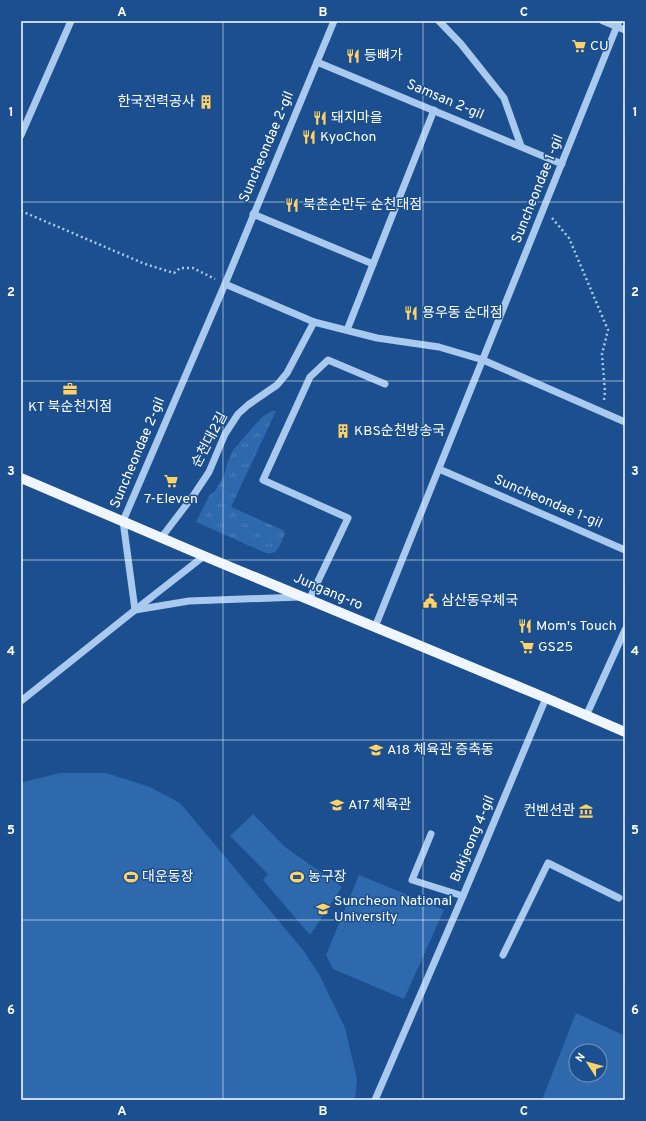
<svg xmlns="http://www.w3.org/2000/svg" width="646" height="1121" font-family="Overpass,'Noto Sans KR',sans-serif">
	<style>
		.grass { fill: url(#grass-tufts) }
		.pitch { fill: #2e69ad; fill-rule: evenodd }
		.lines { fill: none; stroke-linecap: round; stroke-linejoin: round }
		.path { stroke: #a9c9ee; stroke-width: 2.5; stroke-dasharray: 2 3; stroke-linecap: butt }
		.minor { stroke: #a9c9ee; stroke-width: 7 }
		.major { stroke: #f0f6ff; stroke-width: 10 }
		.grid { fill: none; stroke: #fff; stroke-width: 1; stroke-opacity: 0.55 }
		.labels { text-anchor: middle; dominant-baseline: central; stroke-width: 3; stroke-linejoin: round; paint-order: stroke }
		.poi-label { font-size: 14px; fill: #fff; stroke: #1b4f8f; text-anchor: start }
		.street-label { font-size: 14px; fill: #fff; stroke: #1b4f8f }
		.neatline { fill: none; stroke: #fff; stroke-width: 1.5 }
		.grid-label { font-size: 13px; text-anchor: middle; font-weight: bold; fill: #fff }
	</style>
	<defs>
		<pattern id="grass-tufts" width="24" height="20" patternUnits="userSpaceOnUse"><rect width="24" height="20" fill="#2e69ad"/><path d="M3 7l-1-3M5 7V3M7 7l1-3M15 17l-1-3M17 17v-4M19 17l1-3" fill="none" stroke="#4d80b9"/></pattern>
	</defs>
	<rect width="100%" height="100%" fill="#1b4f8f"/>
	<path class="grass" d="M272,411H276L231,507L283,530L285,533C281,543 278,556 266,553L196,522L209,496L215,491L224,476L227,464L233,450L262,417Z"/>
	<g class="pitch">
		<path d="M60,773H106L150,787L180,803L303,950L319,974L345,1028L357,1079L355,1100H21V784L23,782Z"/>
		<path d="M253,814L285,847L342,887L310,935L263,880L268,874L230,836Z"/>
		<path d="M359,875L444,910L404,999L333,969L326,955Z"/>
		<path d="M576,1013L625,1036V1100H542ZM576,1051H600V1075H576Z"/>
	</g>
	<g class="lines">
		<g class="path">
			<path d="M21,211L145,264L174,273L180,268H193L215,279"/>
			<path d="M552,218L569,238L608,330L602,354L605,392L604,400"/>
		</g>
		<g class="minor">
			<path d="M439,21L461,44L504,98L521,146"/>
			<path d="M603,21L625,30"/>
			<path d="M317,62L562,164"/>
			<path d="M21,135L71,21"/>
			<path d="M253,214L373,264"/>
			<path d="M225,284L314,322L377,338L439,347L483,360L625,422"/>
			<path d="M347,330L434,110"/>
			<path d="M439,469L625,550"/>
			<path d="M161,538L193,496L209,472L225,434L238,414L248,405L277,385L287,373L314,322"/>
			<path d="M300,597L189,601L135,610L123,521L225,284L334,21"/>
			<path d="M309,600L348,518L263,480L310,377L328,360L385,384"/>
			<path d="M375,627L619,21"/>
			<path d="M21,701L135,610L204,556"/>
			<path d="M586,716L625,630"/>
			<path d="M431,834L412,880L463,896"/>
			<path d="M503,955L548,863L619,898"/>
			<path d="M375,1100L463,896L546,698"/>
		</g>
		<path class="major" d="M21,478L204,556L546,698L625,732"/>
	</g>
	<path class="grid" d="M223,21V1100M423,21V1100M21,202H625M21,381H625M21,560H625M21,740H625M21,920H625"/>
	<defs>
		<symbol id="supermarket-bare" viewBox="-9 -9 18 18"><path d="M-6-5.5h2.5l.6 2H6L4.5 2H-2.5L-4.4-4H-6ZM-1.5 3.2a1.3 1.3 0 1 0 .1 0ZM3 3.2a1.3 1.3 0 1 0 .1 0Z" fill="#ffd166" stroke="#1b4f8f" stroke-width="2.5" paint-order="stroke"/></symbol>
		<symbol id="restaurant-bare" viewBox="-9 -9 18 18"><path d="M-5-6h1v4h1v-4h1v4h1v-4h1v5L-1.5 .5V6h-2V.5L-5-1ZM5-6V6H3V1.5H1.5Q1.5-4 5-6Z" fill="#ffd166" stroke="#1b4f8f" stroke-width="2.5" paint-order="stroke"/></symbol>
		<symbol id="building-bare" viewBox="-9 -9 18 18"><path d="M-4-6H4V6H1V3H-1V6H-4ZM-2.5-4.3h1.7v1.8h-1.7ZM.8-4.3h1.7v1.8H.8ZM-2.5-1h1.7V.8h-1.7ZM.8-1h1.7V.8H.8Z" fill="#ffd166" stroke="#1b4f8f" stroke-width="2.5" paint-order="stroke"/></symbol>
		<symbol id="office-bare" viewBox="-9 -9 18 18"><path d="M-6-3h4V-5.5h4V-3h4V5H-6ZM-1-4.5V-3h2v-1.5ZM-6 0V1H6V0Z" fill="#ffd166" stroke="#1b4f8f" stroke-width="2.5" paint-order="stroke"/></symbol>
		<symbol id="civic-bare" viewBox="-9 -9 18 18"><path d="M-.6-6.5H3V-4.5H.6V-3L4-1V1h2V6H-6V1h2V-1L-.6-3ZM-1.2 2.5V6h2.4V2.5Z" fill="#ffd166" stroke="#1b4f8f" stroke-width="2.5" paint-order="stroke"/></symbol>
		<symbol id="university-bare" viewBox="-9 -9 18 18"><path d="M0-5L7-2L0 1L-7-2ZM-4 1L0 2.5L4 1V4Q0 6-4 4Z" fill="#ffd166" stroke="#1b4f8f" stroke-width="2.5" paint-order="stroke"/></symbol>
		<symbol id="museum-bare" viewBox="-9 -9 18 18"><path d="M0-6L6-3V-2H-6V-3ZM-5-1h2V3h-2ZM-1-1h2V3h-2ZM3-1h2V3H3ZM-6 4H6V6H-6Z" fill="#ffd166" stroke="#1b4f8f" stroke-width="2.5" paint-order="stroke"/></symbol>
		<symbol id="stadium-bare" viewBox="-9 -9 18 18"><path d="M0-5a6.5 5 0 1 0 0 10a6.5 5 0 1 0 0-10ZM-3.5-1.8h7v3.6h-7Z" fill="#ffd166" stroke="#1b4f8f" stroke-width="2.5" paint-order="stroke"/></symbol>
	</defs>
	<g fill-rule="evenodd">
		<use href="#supermarket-bare" x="569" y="36" width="20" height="20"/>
		<use href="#restaurant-bare" x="343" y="46" width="20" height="20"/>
		<use href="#building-bare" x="196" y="92" width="20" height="20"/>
		<use href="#restaurant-bare" x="310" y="108" width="20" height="20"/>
		<use href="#restaurant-bare" x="299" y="127" width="20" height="20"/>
		<use href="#restaurant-bare" x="282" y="195" width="20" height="20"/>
		<use href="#restaurant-bare" x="401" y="303" width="20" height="20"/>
		<use href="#office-bare" x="60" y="379" width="20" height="20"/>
		<use href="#building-bare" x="333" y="421" width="20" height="20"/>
		<use href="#supermarket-bare" x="161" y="471" width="20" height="20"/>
		<use href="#civic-bare" x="420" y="591" width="20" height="20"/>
		<use href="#restaurant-bare" x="515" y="616" width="20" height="20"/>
		<use href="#supermarket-bare" x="517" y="637" width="20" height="20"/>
		<use href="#university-bare" x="366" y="740" width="20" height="20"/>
		<use href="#university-bare" x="327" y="795" width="20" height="20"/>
		<use href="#museum-bare" x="576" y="801" width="20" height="20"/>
		<use href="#stadium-bare" x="121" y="867" width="20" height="20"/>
		<use href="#stadium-bare" x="287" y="867" width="20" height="20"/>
		<use href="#university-bare" x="313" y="899" width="20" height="20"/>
	</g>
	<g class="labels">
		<g class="poi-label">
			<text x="590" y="46">CU</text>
			<text x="364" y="56">등뼈가</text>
			<text x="195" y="102" text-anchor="end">한국전력공사</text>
			<text x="331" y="118">돼지마을</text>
			<text x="320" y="137">KyoChon</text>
			<text x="303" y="205">북촌손만두 순천대점</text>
			<text x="422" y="313">용우동 순대점</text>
			<text x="70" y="407" text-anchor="middle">KT 북순천지점</text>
			<text x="354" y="431">KBS순천방송국</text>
			<text x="171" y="499" text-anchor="middle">7-Eleven</text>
			<text x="441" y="601">삼산동우체국</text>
			<text x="536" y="626">Mom's Touch</text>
			<text x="538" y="647">GS25</text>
			<text x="387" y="750">A18 체육관 증축동</text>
			<text x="348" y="805">A17 체육관</text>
			<text x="575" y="811" text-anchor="end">컨벤션관</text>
			<text x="142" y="877">대운동장</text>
			<text x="308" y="877">농구장</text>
			<text x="334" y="901">Suncheon National<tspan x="334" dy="16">University</tspan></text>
		</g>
		<g class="street-label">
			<text transform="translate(445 100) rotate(23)">Samsan 2-gil</text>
			<text transform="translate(267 147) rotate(-67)">Suncheondae 2-gil</text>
			<text transform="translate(538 189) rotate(-68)">Suncheondae 1-gil</text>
			<text transform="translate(210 440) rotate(-62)">순천대2길</text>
			<text transform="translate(138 453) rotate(-67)">Suncheondae 2-gil</text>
			<text transform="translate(548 502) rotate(23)">Suncheondae 1-gil</text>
			<text transform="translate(328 592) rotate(23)">Jungang-ro</text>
			<text transform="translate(473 839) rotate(-67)">Bukjeong 4-gil</text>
		</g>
	</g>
	<rect width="646" height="1121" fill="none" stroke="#1b4f8f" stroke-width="44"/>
	<g transform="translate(588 1063) rotate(306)"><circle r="19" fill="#1b4f8f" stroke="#7695bc"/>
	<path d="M0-3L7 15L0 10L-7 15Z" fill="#ffd166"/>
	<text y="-6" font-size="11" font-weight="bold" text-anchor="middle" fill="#ffffff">N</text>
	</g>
	<rect x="22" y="22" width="602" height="1077" class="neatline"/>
	<g class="grid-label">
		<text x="122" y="16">A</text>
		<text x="323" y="16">B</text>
		<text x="524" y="16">C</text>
		<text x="11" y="116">1</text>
		<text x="635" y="116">1</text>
		<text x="11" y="296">2</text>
		<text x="635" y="296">2</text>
		<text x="11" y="475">3</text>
		<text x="635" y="475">3</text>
		<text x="11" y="655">4</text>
		<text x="635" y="655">4</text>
		<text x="11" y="834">5</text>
		<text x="635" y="834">5</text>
		<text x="11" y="1014">6</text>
		<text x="635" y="1014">6</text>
		<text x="122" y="1115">A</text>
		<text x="323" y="1115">B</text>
		<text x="524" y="1115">C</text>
	</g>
</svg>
